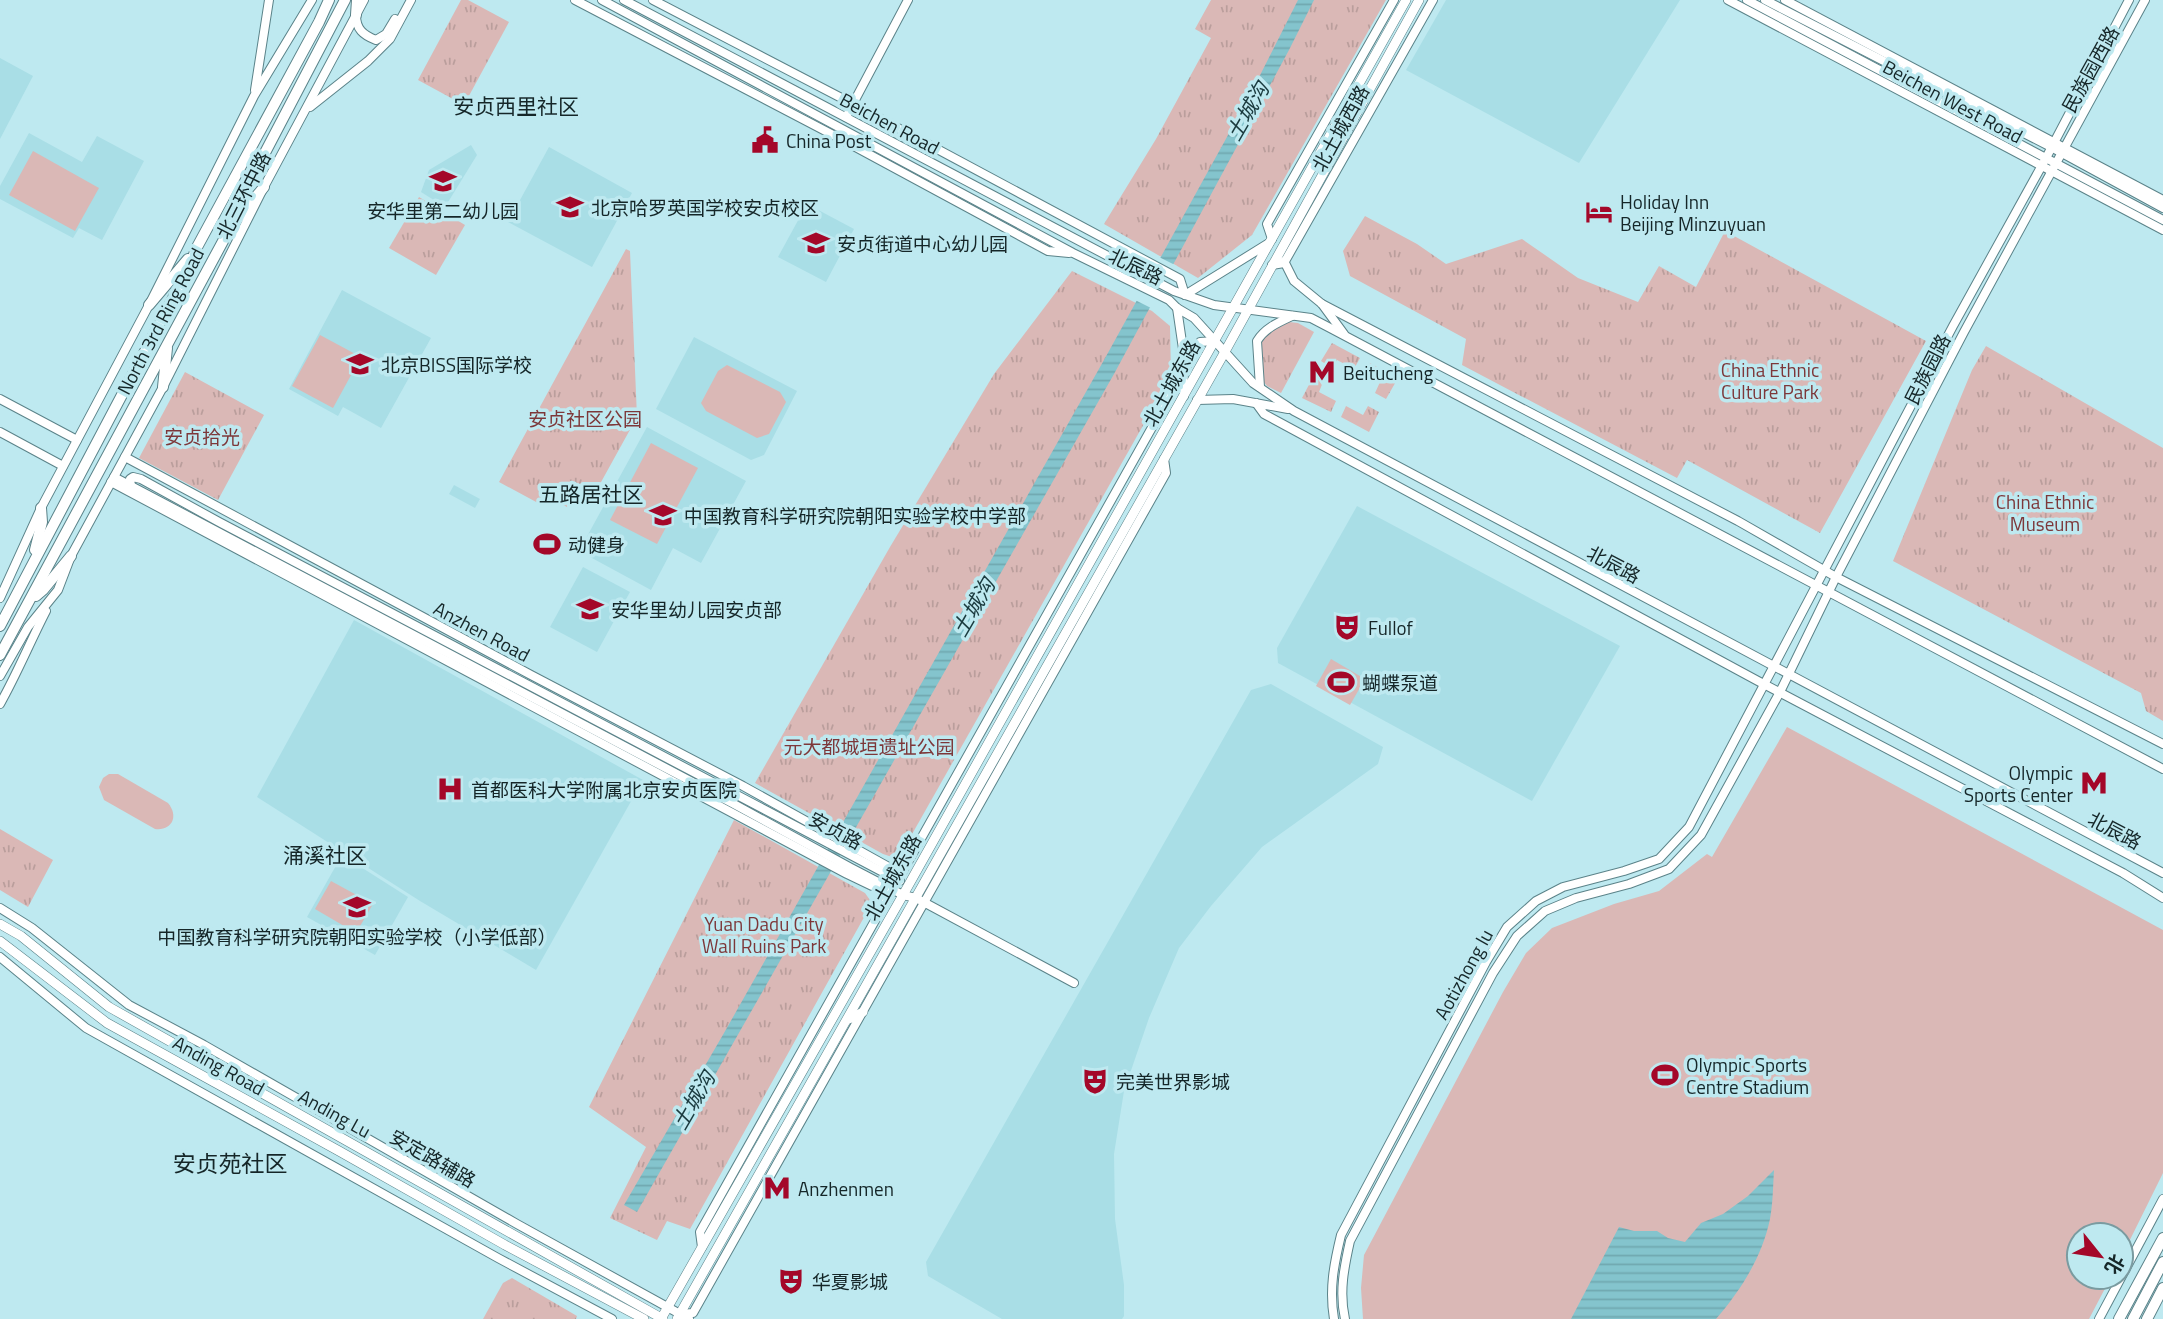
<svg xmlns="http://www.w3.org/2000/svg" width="2163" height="1319" font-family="'Titillium Web','Noto Sans SC',sans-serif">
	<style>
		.built { fill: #a9dee6 }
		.grass { fill: url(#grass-tufts) }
		.garden { fill: #dab8b6 }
		.water { fill: url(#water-rules) }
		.pier { fill: #bee9f0 }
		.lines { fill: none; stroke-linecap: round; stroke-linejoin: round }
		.secondary-casing { stroke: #5b8389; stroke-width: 10 }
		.primary-casing { stroke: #5b8389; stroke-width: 10 }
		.highway-casing { stroke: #5b8389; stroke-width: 12 }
		.secondary { stroke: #fff; stroke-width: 8 }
		.primary { stroke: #fff; stroke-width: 9 }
		.highway { stroke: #fff; stroke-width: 10 }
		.labels { text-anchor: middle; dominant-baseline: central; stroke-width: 7; stroke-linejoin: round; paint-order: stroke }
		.street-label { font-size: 19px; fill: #152628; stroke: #bee9f0 }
		.poi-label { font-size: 19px; fill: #152628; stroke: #bee9f0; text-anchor: start }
		.park-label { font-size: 19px; fill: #7d3739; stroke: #bee9f0 }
		.neighbourhood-label { font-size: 21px; fill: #152628; stroke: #bee9f0 }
		.water-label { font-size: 21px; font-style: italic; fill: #1a3a3e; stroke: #bee9f0 }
		.quarter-label { font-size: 23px; fill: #152628; stroke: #bee9f0 }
	</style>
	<defs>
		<pattern id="grass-tufts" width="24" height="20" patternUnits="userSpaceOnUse" patternTransform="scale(1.75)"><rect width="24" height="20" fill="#dab8b6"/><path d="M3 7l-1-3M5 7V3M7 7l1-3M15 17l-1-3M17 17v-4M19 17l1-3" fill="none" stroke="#ba9e9c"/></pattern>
		<pattern id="water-rules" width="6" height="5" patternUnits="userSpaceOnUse" patternTransform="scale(1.75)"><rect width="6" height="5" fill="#84c4cd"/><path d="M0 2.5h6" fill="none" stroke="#71a8b0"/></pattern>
	</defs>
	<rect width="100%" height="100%" fill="#bee9f0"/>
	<g class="built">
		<path d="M1446,0H1680L1579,163L1406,70Z"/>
		<path d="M0,58L33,76L0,139Z"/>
		<path d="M29,133L82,162L97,136L144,161L102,240L79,228L73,238L0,199V186Z"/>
		<path d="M471,145L477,155L445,207L421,192L429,170Z"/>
		<path d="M549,147L632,193L592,267L508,222Z"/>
		<path d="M807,204L854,229L826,282L778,257Z"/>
		<path d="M342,290L431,338L381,428L343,407L338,416L289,389Z"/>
		<path d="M694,337L797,391L764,455L751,460L656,409Z"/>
		<path d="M647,427L746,481L701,563L673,548L651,590L579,551Z"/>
		<path d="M454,485L480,499L475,508L449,494Z"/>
		<path d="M1357,506L1620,646L1532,801L1278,663L1277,648Z"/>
		<path d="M583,567L630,592L597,652L550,627Z"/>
		<path d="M354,620L643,780L536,970L420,901L257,797Z"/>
		<path d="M1271,684L1383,747L1378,764L1262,847L1211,906L1179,948L1149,1018L1124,1091L1114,1154L1115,1219L1124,1285V1316L1122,1319H1002L928,1276L926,1262L1251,690Z"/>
		<path d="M342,855L408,897L375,955L307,917Z"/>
	</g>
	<g class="grass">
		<path d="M461,0H468L509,22L464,105L418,80Z"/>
		<path d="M1211,0H1386L1252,235L1198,278L1104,224L1156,139L1211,38L1195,29Z"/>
		<path d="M419,197L465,225L436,275L389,248Z"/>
		<path d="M1365,216L1417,244L1446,264L1522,239L1578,278L1638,302L1659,266L1696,287L1725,231L1926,341L1820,533L1687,460L1677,478L1462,365L1466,339L1350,276L1343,251Z"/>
		<path d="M626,249L630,251L637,417L595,493L576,491L567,507L543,494L538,503L499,482Z"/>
		<path d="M1072,271L1152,311L1170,326L1171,376L898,859L883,854L755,783L890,547L994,374Z"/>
		<path d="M1289,322L1298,323L1314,332L1281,393L1267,386L1262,380L1259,342L1273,330Z"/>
		<path d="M1332,343L1360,358L1354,369L1337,360L1332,368L1321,361Z"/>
		<path d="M1986,346L2163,448V721L2146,711L2141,693L1893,561L1972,370Z"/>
		<path d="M1370,363L1398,378L1386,399L1375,393L1380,382L1364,373Z"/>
		<path d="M185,372L264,415L218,500L139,458Z"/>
		<path d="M1313,377L1323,382L1319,392L1336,401L1331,412L1302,398Z"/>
		<path d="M1346,406L1363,415L1368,406L1379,412L1369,432L1341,417Z"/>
		<path d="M734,820L865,893L872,903L690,1229L667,1221L657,1240L610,1218L646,1147L589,1107Z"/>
		<path d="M0,829L53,860L28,907L0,890Z"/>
		<path d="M512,1278L577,1316L576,1319H483L503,1283Z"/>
	</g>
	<g class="garden">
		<path d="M33,151L99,188L75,231L9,195Z"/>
		<path d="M320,335L361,357L333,408L292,386Z"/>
		<path d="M727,365L780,392L786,402L769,434L757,438L706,411L701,403L718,371Z"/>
		<path d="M651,443L698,468L657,544L610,520Z"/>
		<path d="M1331,659L1365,679L1350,705L1316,686Z"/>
		<path d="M1787,727L2163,930V1173L2121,1258V1235H2079V1277H2111L2089,1319H1363L1361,1288L1364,1255L1503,992L1526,953L1552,928L1614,904L1659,891L1707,854L1712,857Z"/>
		<path d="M109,774H118L168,803C179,816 172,831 155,829L104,800L99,787L103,778Z"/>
		<path d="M331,881L373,904L356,933L315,909Z"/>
	</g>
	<g class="water">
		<path d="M1298,0H1314L1289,50L1114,374L637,1212L624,1205L724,1033L1104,360L1249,97Z"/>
		<path d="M1774,1170C1773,1186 1773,1203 1770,1219C1762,1257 1741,1290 1716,1319H1571L1619,1227L1634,1231H1657L1668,1238L1685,1242L1701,1223L1723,1214L1748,1196Z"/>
	</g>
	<path class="pier" d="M1157,256L1177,266L1153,309L1133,299Z"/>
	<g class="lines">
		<defs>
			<g id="secondary">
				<path d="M575,0L837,137L1048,251L1069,253"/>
				<path d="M602,0L1073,253L1169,300L1177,308L1194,318L1253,383L1294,411L2163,873"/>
				<path d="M624,0L1174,291L1214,305L1311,318L1332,329L2163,769"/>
				<path d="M653,0L853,104L1180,279L1185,295"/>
				<path d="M1728,0L2163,230"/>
				<path d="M1747,0L2163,220"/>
				<path d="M1765,0L2051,147L2163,208"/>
				<path d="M1785,0L2163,200"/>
				<path d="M356,15C356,29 363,35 376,40L386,34L395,19"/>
				<path d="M255,90L269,0"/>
				<path d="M310,107L368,61L390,39L411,0"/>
				<path d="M846,117L908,0"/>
				<path d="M1272,239L1267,224L1394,0"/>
				<path d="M1284,261L1294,281L1322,304L1344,334"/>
				<path d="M1272,265L1284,263L1433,0"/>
				<path d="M1185,295L1269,243"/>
				<path d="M1322,304L1738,521L1836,577L2163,744"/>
				<path d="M1177,308L1183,349L1184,396"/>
				<path d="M1260,387L1257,341C1265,328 1279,322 1292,316"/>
				<path d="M0,399L77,440"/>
				<path d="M1197,400L1233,399L1288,409"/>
				<path d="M1256,403L1264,414L1758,681L2123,873L2163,898"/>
				<path d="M0,432L63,466"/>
				<path d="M125,457L531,675L743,786L887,866L890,876"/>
				<path d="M114,477L732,803L851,868L903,895L916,898L1074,983"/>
				<path d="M111,482L847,874L872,886H883"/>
				<path d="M131,486L130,479L133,477L141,479L219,522L900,881"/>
				<path d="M0,598L41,508L149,305L254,96L312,0"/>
				<path d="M0,676L28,627L58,590L71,556L163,387L264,187L364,0"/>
				<path d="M0,704C17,674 30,642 46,611"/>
				<path d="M0,908L32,928L129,1005L204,1045L517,1224L689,1319"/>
				<path d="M0,957L86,1028L498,1258L612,1319"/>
				<path d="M702,1247L700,1232L1200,342L1215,341"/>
				<path d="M680,1314L693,1313L1166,473L1164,459"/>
				<path d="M1334,1319C1329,1289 1334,1264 1341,1235L1486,962L1507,927L1536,901L1563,887L1624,871L1659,859L1689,827L1953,326L2046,158L2129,0"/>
				<path d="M1345,1319C1339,1292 1344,1268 1350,1241L1493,973L1517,936L1545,911L1576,898L1629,884L1669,869L1701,835L1780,692L1836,577L1964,332L2145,0"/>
				<path d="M2099,1319L2163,1199"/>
			</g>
			<g id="primary">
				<path d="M0,924L21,936L109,1007L663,1319"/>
				<path d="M0,941L107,1023L339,1151L505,1245L644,1319"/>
				<path d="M849,1019L863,1012"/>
				<path d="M661,1319L903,895L1406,0"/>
				<path d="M677,1319L1222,357L1419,0"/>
			</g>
			<g id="highway">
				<path d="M356,15L357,0"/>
				<path d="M235,222L264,187"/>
				<path d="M149,305L188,259"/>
				<path d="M163,387L167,348"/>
				<path d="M35,550L42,522L41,508"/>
				<path d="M36,596L43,590L71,556"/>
				<path d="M0,626L190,266L196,249L319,22L329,0"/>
				<path d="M0,655L229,230L245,191L345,0"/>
				<path d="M2119,1319L2163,1238"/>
				<path d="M2133,1319L2163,1262"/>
				<path d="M2147,1319L2163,1288"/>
			</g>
		</defs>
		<use href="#secondary" class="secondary-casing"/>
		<use href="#primary" class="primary-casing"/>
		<use href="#highway" class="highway-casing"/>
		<use href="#secondary" class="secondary"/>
		<use href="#primary" class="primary"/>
		<use href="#highway" class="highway"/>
	</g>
	<defs>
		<symbol id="civic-bare" viewBox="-9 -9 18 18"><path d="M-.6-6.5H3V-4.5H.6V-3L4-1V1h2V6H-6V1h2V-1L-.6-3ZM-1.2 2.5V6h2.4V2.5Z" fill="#a40729" stroke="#bee9f0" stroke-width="2.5" paint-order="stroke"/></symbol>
		<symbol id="school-bare" viewBox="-9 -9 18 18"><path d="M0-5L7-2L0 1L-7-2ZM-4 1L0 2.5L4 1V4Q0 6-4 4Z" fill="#a40729" stroke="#bee9f0" stroke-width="2.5" paint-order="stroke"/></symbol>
		<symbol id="hotel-bare" viewBox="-9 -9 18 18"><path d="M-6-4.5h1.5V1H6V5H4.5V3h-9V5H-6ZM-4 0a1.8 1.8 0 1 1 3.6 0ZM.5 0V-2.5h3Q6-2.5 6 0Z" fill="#a40729" stroke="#bee9f0" stroke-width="2.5" paint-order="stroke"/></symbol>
		<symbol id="metro-bare" viewBox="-9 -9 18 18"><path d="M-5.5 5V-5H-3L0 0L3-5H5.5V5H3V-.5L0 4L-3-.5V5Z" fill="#a40729" stroke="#bee9f0" stroke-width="2.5" paint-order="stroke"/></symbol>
		<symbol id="stadium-bare" viewBox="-9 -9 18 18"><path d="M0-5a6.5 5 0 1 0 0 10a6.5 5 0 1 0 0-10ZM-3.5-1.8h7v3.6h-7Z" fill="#a40729" stroke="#bee9f0" stroke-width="2.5" paint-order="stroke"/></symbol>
		<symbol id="theatre-bare" viewBox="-9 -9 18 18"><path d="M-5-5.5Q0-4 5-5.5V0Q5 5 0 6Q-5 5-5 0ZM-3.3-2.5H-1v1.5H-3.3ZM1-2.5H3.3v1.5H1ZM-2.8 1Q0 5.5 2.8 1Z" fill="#a40729" stroke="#bee9f0" stroke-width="2.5" paint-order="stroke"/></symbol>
		<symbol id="hospital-bare" viewBox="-9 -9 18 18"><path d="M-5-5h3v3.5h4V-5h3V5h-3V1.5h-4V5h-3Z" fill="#a40729" stroke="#bee9f0" stroke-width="2.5" paint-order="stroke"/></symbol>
	</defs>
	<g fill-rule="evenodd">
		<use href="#civic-bare" x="746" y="121" width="38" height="38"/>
		<use href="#school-bare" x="424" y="162" width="38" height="38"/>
		<use href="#school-bare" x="551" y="188" width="38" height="38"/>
		<use href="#hotel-bare" x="1580" y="193" width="38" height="38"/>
		<use href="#school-bare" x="797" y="224" width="38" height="38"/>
		<use href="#school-bare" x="341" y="345" width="38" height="38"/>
		<use href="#metro-bare" x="1303" y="353" width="38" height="38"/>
		<use href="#school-bare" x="644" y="496" width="38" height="38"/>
		<use href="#stadium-bare" x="528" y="525" width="38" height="38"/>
		<use href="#school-bare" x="571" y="590" width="38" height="38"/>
		<use href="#theatre-bare" x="1328" y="608" width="38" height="38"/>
		<use href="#stadium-bare" x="1322" y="663" width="38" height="38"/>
		<use href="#metro-bare" x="2075" y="764" width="38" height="38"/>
		<use href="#hospital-bare" x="431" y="770" width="38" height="38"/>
		<use href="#school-bare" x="338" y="888" width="38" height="38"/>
		<use href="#stadium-bare" x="1646" y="1056" width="38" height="38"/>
		<use href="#theatre-bare" x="1076" y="1062" width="38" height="38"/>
		<use href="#metro-bare" x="758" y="1169" width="38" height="38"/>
		<use href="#theatre-bare" x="772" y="1262" width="38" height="38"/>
	</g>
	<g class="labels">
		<g class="street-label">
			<text transform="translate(2090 69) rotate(-61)">民族园西路</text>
			<text transform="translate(1953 101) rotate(28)">Beichen West Road</text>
			<text transform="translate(890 123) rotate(28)">Beichen Road</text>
			<text transform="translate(1340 128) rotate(-61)">北土城西路</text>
			<text transform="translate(243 195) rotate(-63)">北三环中路</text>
			<text transform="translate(1136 266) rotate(26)">北辰路</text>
			<text transform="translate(160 321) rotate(-62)">North 3rd Ring Road</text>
			<text transform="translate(1927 369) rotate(-63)">民族园路</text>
			<text transform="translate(1171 383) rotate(-61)">北土城东路</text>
			<text transform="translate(1614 564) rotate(28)">北辰路</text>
			<text transform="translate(482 631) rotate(28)">Anzhen Road</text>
			<text transform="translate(836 830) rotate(28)">安贞路</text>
			<text transform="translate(2115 830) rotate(28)">北辰路</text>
			<text transform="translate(892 877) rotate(-61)">北土城东路</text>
			<text transform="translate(1463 974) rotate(-61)">Aotizhong lu</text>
			<text transform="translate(219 1065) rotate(29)">Anding Road</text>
			<text transform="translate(335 1113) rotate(29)">Anding Lu</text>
			<text transform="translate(433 1158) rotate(30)">安定路辅路</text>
		</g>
		<g class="poi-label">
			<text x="786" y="140">China Post</text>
			<text x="1620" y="201">Holiday Inn<tspan x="1620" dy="22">Beijing Minzuyuan</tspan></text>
			<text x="591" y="207">北京哈罗英国学校安贞校区</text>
			<text x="443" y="210" text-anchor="middle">安华里第二幼儿园</text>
			<text x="837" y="243">安贞街道中心幼儿园</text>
			<text x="381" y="364">北京BISS国际学校</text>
			<text x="1343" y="372">Beitucheng</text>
			<text x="684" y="515">中国教育科学研究院朝阳实验学校中学部</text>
			<text x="568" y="544">动健身</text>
			<text x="611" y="609">安华里幼儿园安贞部</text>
			<text x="1368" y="627">Fullof</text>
			<text x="1362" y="682">蝴蝶泵道</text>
			<text x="2073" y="772" text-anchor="end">Olympic<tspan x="2073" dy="22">Sports Center</tspan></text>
			<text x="471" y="789">首都医科大学附属北京安贞医院</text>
			<text x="357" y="936" text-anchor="middle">中国教育科学研究院朝阳实验学校（小学低部）</text>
			<text x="1686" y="1064">Olympic Sports<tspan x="1686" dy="22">Centre Stadium</tspan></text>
			<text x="1116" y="1081">完美世界影城</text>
			<text x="798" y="1188">Anzhenmen</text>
			<text x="812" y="1281">华夏影城</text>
		</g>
		<g class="park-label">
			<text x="1770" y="369">China Ethnic<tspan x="1770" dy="22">Culture Park</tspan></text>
			<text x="585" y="418">安贞社区公园</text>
			<text x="202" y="436">安贞拾光</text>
			<text x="2045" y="501">China Ethnic<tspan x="2045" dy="22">Museum</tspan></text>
			<text x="869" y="746">元大都城垣遗址公园</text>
			<text x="764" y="923">Yuan Dadu City<tspan x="764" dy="22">Wall Ruins Park</tspan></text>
		</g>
		<g class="neighbourhood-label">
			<text x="516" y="106">安贞西里社区</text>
			<text x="591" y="494">五路居社区</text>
			<text x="325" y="855">涌溪社区</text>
		</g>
		<g class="water-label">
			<text transform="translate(1247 111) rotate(-60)">土城沟</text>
			<text transform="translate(973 607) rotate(-60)">土城沟</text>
			<text transform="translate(693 1100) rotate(-60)">土城沟</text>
		</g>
		<g class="quarter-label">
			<text x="230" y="1163">安贞苑社区</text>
		</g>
	</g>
	<g transform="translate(2100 1256) rotate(120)"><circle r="33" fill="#bee9f0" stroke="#7a9ba0" stroke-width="2"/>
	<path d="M0-5L12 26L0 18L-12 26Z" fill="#a40729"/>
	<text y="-10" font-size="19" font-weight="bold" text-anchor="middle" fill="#152628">北</text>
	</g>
</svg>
